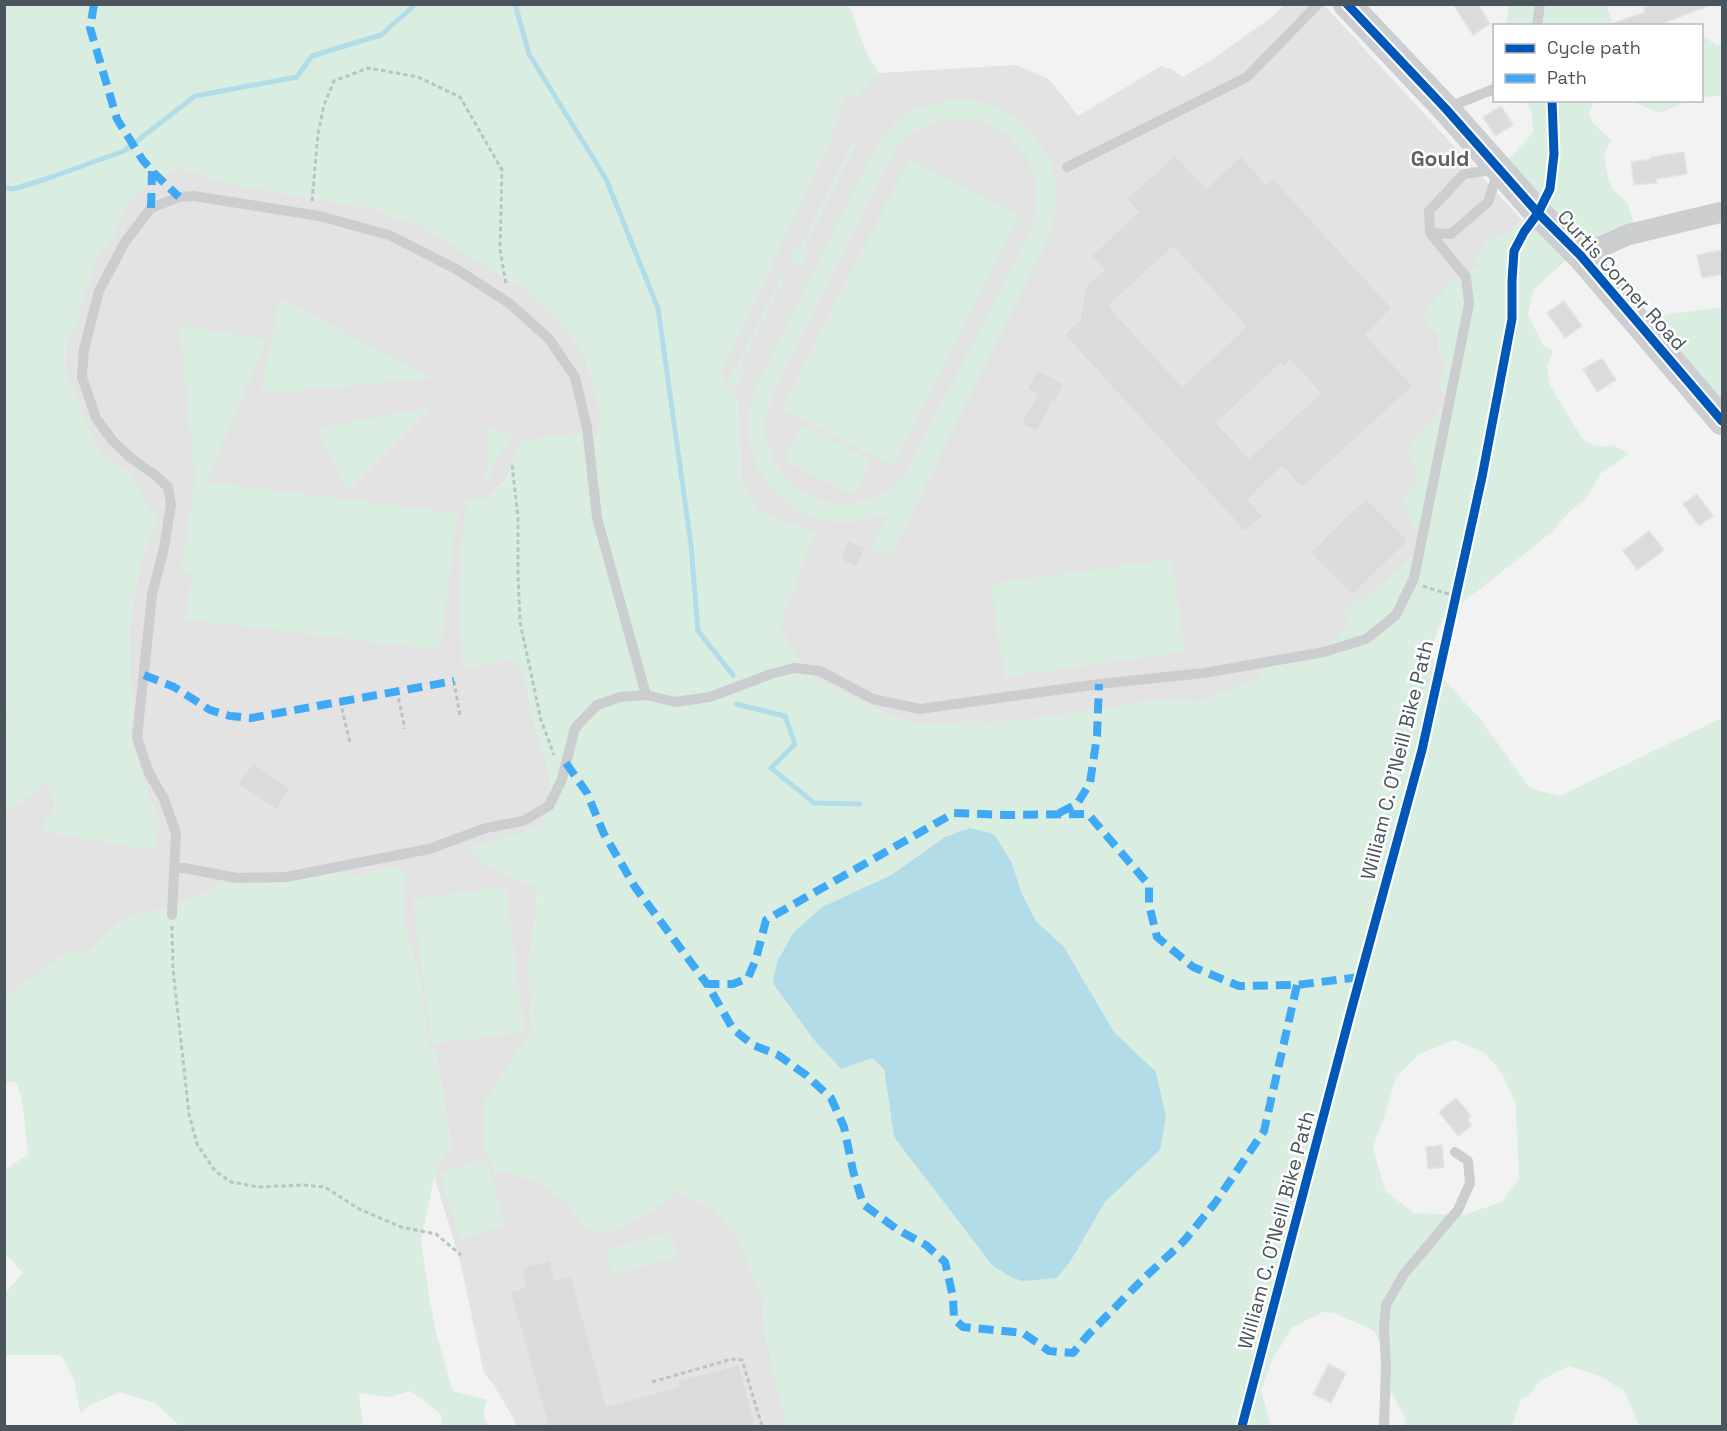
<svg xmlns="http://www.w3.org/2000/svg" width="1727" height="1431" font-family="'Space Grotesk',sans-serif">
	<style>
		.education { fill: #e4e3e3 }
		.green { fill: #d9eee1; fill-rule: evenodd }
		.water { fill: #b2dde8 }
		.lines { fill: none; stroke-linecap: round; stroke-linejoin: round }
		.stream { stroke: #b2dde8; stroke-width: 5 }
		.building { fill: #dbdbdc; stroke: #e3e4e4; stroke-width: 1.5; fill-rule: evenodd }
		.path { stroke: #bbc4c2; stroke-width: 3; stroke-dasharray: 4.5 3; stroke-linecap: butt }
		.lane { stroke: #cccdcf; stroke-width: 10 }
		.street { stroke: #cccdcf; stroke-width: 21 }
		.secondary { stroke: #ccced1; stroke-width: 28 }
		.quiet { stroke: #3fa9f5; stroke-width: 8; stroke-dasharray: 15 8; stroke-linecap: butt }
		.cycleway-casing { stroke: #fff; stroke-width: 13 }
		.cycleway { stroke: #0057b8; stroke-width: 9 }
		.labels { text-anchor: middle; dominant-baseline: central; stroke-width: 5; stroke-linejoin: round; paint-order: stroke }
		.street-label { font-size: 20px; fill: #4a545c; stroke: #fff }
		.neighbourhood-label { font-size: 21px; font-weight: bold; fill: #5e6165; stroke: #fff }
	</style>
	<rect width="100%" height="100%" fill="#f2f2f2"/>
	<g class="education">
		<path d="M1284,5H1324L1522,220L1511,231L1486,242L1477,268L1457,282L1435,330L1440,335L1438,346L1445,367L1438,387L1445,393L1448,402L1408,448L1415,463L1418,481L1407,507L1421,533L1418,552L1368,598L1354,602L1345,610L1351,622L1341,634L1309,664L1277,662L1260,678L1200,702L1152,701L1023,721L913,724L875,709L817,679L802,670L780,625L814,533L757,511L742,479L737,396L719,376L830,140L844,98L857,96L879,73L1016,65L1049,79L1078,116L1161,66L1171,69L1183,77L1213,59L1273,16Z"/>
		<path d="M178,168L242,186L376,209L396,218L419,224L442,237L477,261L523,287L560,321L584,355L599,405V438L576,434L522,441L506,480L485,499L463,668L515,659L528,686L529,704L550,776L551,798L541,827L495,870L535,886L537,905L529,961L531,1032L486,1100L495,1170L538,1181L566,1202L589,1230L615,1231L660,1205L678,1191L715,1209L737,1236L763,1301L764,1329L787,1426H516L515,1421L493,1384L484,1373L460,1261L435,1179L436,1170L451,1146L436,1051L429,1048L419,974L403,923L404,901L387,868L359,875L337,873L293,882L211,890L202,895L164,909L127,916L89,951L67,952L5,998L4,709L10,714L39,755L56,807L41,828L56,834L154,849L159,822L149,797L130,735L131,721L134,706L130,686V623L140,566L157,518L150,510L132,475L99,452L65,372L66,343L78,321V310L98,256L115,234L126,204L151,181Z"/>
	</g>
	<g class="green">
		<path d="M1507,4L1606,5L1614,25L1506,26L1509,8Z"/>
		<path d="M5,5H846L851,10L866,52L879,73L857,96L844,98L830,140L720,376L737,396L742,479L757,511L814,533L780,625L802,670L817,679L875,709L913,724L1023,721L1152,701L1200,702L1260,678L1264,668L1277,662L1309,663L1341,634L1351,622L1344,610L1354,602L1368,598L1418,552L1421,533L1407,518V507L1403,501L1418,481L1415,463L1408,448L1448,402L1445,393L1438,387L1445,367L1438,346L1440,335L1431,328L1424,314L1450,282C1457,282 1478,271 1478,264C1478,262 1476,256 1476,254L1483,250L1486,242L1511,231L1534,210L1500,168L1533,133L1532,112L1525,101H1594L1589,113L1593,123L1611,140L1604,156L1608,177L1612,188L1628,204L1635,228L1572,255L1534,289L1528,314L1543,345L1553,351L1547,367L1550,385L1582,438L1593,445L1603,447L1613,445L1629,454L1600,474L1587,498L1570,511L1553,531L1442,619L1430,653L1442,678L1478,716L1530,788L1560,796L1722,718V1426H1639L1625,1392L1600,1376L1569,1366L1540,1381L1530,1395L1521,1400L1512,1426H1404L1406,1420L1393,1395L1385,1391L1390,1363L1374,1331L1335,1313L1323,1312L1293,1327L1273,1358L1261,1390L1271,1426H787L764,1329L763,1301L737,1236L715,1209L678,1191L660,1205L615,1231L589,1230L566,1202L538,1181L495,1170L483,1143L486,1100L531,1032L529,961L537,905L535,886L495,870L466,848L541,827L551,798L550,776L529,704L528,686L515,659L463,668L460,609L461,550L467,500L485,499L506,481L522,441L576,434L599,438V405L584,355L560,321L523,287L477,261L442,237L419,224L396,218L376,209L242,186L178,168L151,181L126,204L115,234L98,256L78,310L79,321L66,343L65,372L99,452L132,475L150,510L157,518L140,566L130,623V686L134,706L131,721L130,735L149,797L159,822L157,842L154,850L56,834L41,828L56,807L48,782L5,814V714L14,722L40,757L10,714L5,709ZM970,828L994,834L1011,861L1022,894L1036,921L1064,947L1114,1032L1156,1072L1160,1150L1105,1202L1070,1262L1057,1278L894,1137L884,1069L872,1057L841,1069L814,1040L774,985L822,907L891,875L945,837ZM1454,1040L1485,1053L1503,1075L1517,1108L1516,1112L1519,1179L1501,1202L1464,1215L1414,1213L1385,1191L1373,1147L1384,1118L1396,1077L1419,1054Z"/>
		<path d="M1702,35L1716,45L1722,44V96L1702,97Z"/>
		<path d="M958,100L988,103L1019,120L1034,135L1050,160L1056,185V205L1050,235L890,557L872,548L888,515L885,514L857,522H833L799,512L773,491L758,468L750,446L748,420L752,399L759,381L871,156C878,146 884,134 893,125C910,107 935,103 958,100ZM966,118L986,122L1007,134L1025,154L1036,178L1037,205L1031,230L904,477L892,488L872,499L843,505L816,500L797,488L784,476L774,460L766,439L765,423L776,386L873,192L899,145L916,130L941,120Z"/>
		<path d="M1631,101V100L1688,101L1660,113Z"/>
		<path d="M853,141L857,143L804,248L809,251L802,266L788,259L796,245L801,247Z"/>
		<path d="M909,159L1020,215L893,466L782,409Z"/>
		<path d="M782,276L785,277L739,368L744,372L737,387L727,382L735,366L736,367Z"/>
		<path d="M280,299L431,377L435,376L436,380L433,381L431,378L261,394Z"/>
		<path d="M1722,307V405L1649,317Z"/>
		<path d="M180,326L267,339L206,482L458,513L440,650L185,619L192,574L181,572L195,480Z"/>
		<path d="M433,403L437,405L436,409L431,408L348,491L316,429L430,407Z"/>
		<path d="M802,425L871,460L853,495L784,460Z"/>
		<path d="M488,427L513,434L490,470L492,471L490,479L483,476L485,469H488Z"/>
		<path d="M1172,559L1185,652L1004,677L991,584Z"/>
		<path d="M396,866L407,878L404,901L403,923L419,974L429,1048L436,1051L451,1147L436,1170L421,1241L430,1301L436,1332L453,1391L487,1400L483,1413L488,1426H442L441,1414L410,1391L390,1397L359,1393L363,1426H185L178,1424L155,1403L119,1392L87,1407L80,1413L74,1380L61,1355H5V1293L23,1273L5,1253V1170L28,1154L22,1100L16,1082H5L4,998L67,952L90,951L127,916L164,909L202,895L211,890L214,884L290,879L294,882L337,873L359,875Z"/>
		<path d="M506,887L524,1032L431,1044L413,899Z"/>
		<path d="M486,1159L506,1225L460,1239L440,1173Z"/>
		<path d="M671,1232L677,1257L613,1275L606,1250Z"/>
	</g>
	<path class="water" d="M970,828L994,834L1011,861L1022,894L1036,921L1064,947L1114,1032L1156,1072L1166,1117L1160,1150L1105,1202L1070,1262L1057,1278L1023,1281L1013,1278L992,1265L894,1137L884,1069L872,1058L841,1069L814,1040L774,985L773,981L777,962L794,932L822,907L891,875L945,837Z"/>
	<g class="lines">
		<g class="stream">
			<path d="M515,4L529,54L606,179L658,308L691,545L698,631L733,675"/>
			<path d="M4,188L13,189L46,179L124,151L195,96L297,77L312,56L381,35L416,4"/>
			<path d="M736,704L785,716L795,744L771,768L814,803L860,804"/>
		</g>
	</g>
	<g class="building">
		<path d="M1453,4H1478L1490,24L1473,35Z"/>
		<path d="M1653,4H1707L1708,6L1656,26H1612L1611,24L1645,12L1643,8Z"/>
		<path d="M1501,106L1513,125L1495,136L1483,117Z"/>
		<path d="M1684,152L1687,174L1656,179L1657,183L1634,185L1631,162L1651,159V157Z"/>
		<path d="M1175,155L1206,188L1241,156L1266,184L1273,178L1392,308L1366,335L1413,386L1302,488L1282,467L1248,499L1263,516L1245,532L1064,335L1080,320L1085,287L1104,270L1091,256L1138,212L1126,199ZM1173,247L1246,327L1182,386L1109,306ZM1290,361L1320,393L1249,458L1217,423L1280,364L1284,368Z"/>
		<path d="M1722,250V274L1702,278L1697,255Z"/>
		<path d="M1564,301L1582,326L1565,338L1547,313Z"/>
		<path d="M1602,358L1616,380L1597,392L1583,369Z"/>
		<path d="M1037,369L1064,384L1054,403L1052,402L1037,432L1021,424L1037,394L1027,389Z"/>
		<path d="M1697,494L1713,516L1699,526L1683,504Z"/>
		<path d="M1366,498L1408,541L1352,595L1310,552Z"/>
		<path d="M1649,531L1664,550L1637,570L1623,551Z"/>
		<path d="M848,540L865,548L857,567L840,560Z"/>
		<path d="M253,763L291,788L277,810L238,784Z"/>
		<path d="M1456,1098L1471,1116L1467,1120L1472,1125L1458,1136L1439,1112Z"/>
		<path d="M1442,1145L1444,1167L1428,1169L1426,1147Z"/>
		<path d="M550,1260L555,1280L571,1275L607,1406L679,1386L678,1381L739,1364L755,1424L745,1426H548L510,1292L526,1287L521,1268Z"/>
		<path d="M1329,1364L1346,1373L1331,1403L1313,1394Z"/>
	</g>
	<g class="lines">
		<g class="path">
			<path d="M312,201L318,134L324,105L334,81L368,68L418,77L460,97L502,170L500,250L506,284"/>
			<path d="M512,465L518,517V574L520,622L541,720L554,755"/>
			<path d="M1423,586L1455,596"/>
			<path d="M454,681L460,716"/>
			<path d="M397,691L405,729"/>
			<path d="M340,701L350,742"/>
			<path d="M172,926L173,969L189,1114L197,1144L215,1171L231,1182L258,1187L303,1185L325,1187L359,1209L401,1227L436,1234L461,1255"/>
			<path d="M652,1382L732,1359L742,1360L762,1426"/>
		</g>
		<g class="lane">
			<path d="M1537,26L1540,4"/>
			<path d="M1449,107L1494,89"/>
			<path d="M1067,167L1247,77L1318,4"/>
			<path d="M174,868H184L237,878L286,877L429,849L486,828L523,821L549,806L562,779L575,728L597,705L620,697L646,695L675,702L710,697L771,674L794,668L820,671L873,699L920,709L1099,684L1204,673L1324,652L1366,639L1396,615L1414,578L1469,304L1466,277L1430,233L1429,211L1464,174L1499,169L1488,202L1451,234L1430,233"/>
			<path d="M172,915L176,833L164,799L149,773L137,738L152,595L164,548L171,505L168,487L155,475L132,459L112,440L96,418L82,377L84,349L99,291L125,242L151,208L179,197L194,196L319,216L389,235L456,269L509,303L549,339L575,377L587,428L597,518L646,695"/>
			<path d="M1384,1426L1386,1366L1384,1327L1386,1305L1404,1274L1458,1210L1470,1183L1468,1161L1455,1152"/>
		</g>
		<path class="street" d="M1581,256L1627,235L1722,212"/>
		<path class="secondary" d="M1347,4L1446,109L1538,213L1581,256L1722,421"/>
		<g class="quiet">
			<path d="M94,4L90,28L117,119L142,159L152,171L179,197"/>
			<path d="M151,208L152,171"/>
			<path d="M144,675L174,687L210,710L230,716L251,718L454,681"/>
			<path d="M566,763L587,793L604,834L635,887L707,984"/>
			<path d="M1059,813L1077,804L1090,783L1097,736L1099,684"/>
			<path d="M1297,985L1264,1131L1215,1203L1184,1241L1143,1279L1088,1335L1073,1353L1049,1351L1023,1333L963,1327L954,1319L953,1297L945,1262L926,1245L898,1230L863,1204L853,1171L844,1127L831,1098L806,1075L778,1055L753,1045L733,1029L707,984H733L748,978L756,959L766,920L954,813L1008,815L1088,814L1149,885V905L1157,937L1193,967L1239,986L1297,985L1360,977"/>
		</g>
		<defs>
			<g id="cycleway">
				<path d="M1347,4L1446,109L1538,213L1581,256L1722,421"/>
				<path d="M1242,1426L1351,1011L1422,750L1482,477L1512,319V281L1514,251L1524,232L1538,213L1550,189L1554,154L1552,100"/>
			</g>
		</defs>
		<use href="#cycleway" class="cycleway-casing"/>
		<use href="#cycleway" class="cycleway"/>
	</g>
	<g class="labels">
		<g class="street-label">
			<text transform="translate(1622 280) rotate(48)">Curtis Corner Road</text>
			<text transform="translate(1397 760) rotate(-76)">William C. O'Neill Bike Path</text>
			<text transform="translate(1276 1230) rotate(-75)">William C. O'Neill Bike Path</text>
		</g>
		<g class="neighbourhood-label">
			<text x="1440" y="158">Gould</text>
		</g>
	</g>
	<rect width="1727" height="1431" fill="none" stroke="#4a545c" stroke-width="12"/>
	<rect x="1493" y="24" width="210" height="78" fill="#ffffff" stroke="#b7bbbe" stroke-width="1.5"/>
	<rect x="1505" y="44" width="30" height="9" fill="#0057b8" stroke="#b7bbbe" stroke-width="1.5"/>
	<text x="1547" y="54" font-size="18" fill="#4a545c">Cycle path</text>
	<rect x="1505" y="74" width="30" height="9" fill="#3fa9f5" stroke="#b7bbbe" stroke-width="1.5"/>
	<text x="1547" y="84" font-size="18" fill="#4a545c">Path</text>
</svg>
